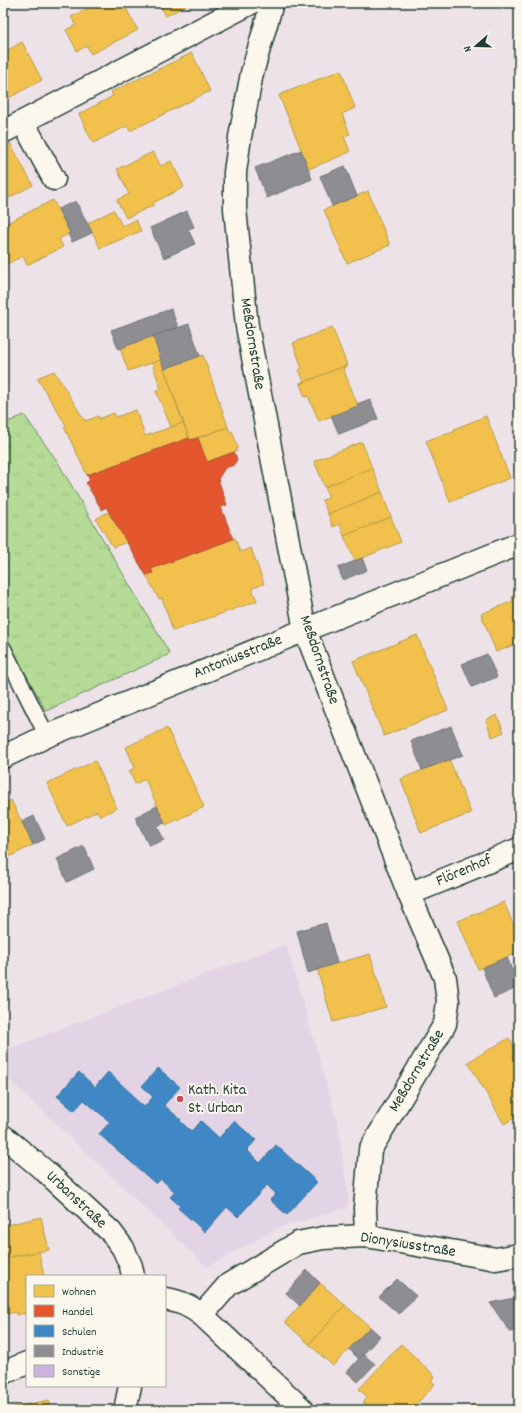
<svg xmlns="http://www.w3.org/2000/svg" width="522" height="1413" font-family="Dekko,sans-serif">
	<style>
		.built { fill: #e3d4e5 }
		.grass { fill: url(#grass-tufts); stroke: #6a8c65 }
		.homes { fill: #f2c14e; stroke: #b39946 }
		.shops { fill: #e4572e; stroke: #a94f30 }
		.schools { fill: #3f88c5; stroke: #35729a }
		.industry { fill: #8d8d92; stroke: #6c7576 }
		.building { fill: #cdb2df; stroke: #1f3d34 }
		.lines { fill: none; stroke-linecap: round; stroke-linejoin: round }
		.service-casing { stroke: #1f3d34; stroke-width: 18 }
		.minor-casing { stroke: #1f3d34; stroke-width: 25 }
		.service { stroke: #fbf7ec; stroke-width: 15 }
		.minor { stroke: #fbf7ec; stroke-width: 22 }
		.poi-dot { fill: #d1495b; stroke: #fbf7ec; stroke-width: 1.5 }
		.labels { text-anchor: middle; dominant-baseline: central; stroke-width: 4; stroke-linejoin: round; paint-order: stroke }
		.street-label { font-size: 16px; fill: #1f3d34; stroke: #fbf7ec }
		.poi-label { font-size: 16px; fill: #1f3d34; stroke: #fbf7ec; text-anchor: start }
	</style>
	<defs>
		<pattern id="grass-tufts" width="24" height="20" patternUnits="userSpaceOnUse"><rect width="24" height="20" fill="#b6db96"/><path d="M3 7l-1-3M5 7V3M7 7l1-3M15 17l-1-3M17 17v-4M19 17l1-3" fill="none" stroke="#9cbd82"/></pattern>
	</defs>
	<rect width="100%" height="100%" fill="#ede2e8"/>
	<filter id="ink" filterUnits="userSpaceOnUse"><feTurbulence type="fractalNoise" baseFrequency=".025" numOctaves="2"/><feDisplacementMap in="SourceGraphic" scale="8" xChannelSelector="R" yChannelSelector="G"/><feConvolveMatrix kernelMatrix="1 2 1 2 8 2 1 2 1" color-interpolation-filters="sRGB"/></filter>
	<g filter="url(#ink)">
		<path class="built" d="M286,944L338,1124L349,1202L346,1208L280,1227L207,1267L3,1074V1051Z"/>
		<path class="grass" d="M24,415L57,461L170,654L46,711L3,632V424Z"/>
		<g class="homes">
			<path d="M98,3H123L138,30L91,54L87,46L77,51L66,30L76,25L71,17Z"/>
			<path d="M159,3H191L166,16Z"/>
			<path d="M22,42L42,80L3,101V53Z"/>
			<path d="M192,53L210,91L130,131L127,126L93,143L79,114L113,96L111,92Z"/>
			<path d="M341,70L355,108L342,114L350,134L344,136L350,152L309,169L279,95Z"/>
			<path d="M10,143L33,185L5,200L3,197V147Z"/>
			<path d="M153,152L161,166L171,161L184,187L153,203L154,205L126,218L117,200L129,194L117,169Z"/>
			<path d="M368,191L390,245L347,263L324,210Z"/>
			<path d="M53,200L70,233L59,239L63,247L27,265L23,256L5,265L3,261V228L9,226L7,223Z"/>
			<path d="M114,210L122,226L136,220L141,231L100,248L88,223Z"/>
			<path d="M332,327L347,365L300,384V383L304,381L299,370L302,368L293,343Z"/>
			<path d="M153,336L161,360L128,371L120,348Z"/>
			<path d="M203,355L228,427L190,440L164,369Z"/>
			<path d="M161,360L183,423L171,427L156,391L161,389L152,363Z"/>
			<path d="M347,365L348,366L343,368L358,406L319,421L308,396L305,397L300,384Z"/>
			<path d="M54,371L85,421L99,416V419L114,413L116,417L136,410L145,436L183,423L189,438L87,475L64,427L66,425L37,378Z"/>
			<path d="M519,402V413L515,403Z"/>
			<path d="M486,416L510,478L450,502L426,441L446,433V435L455,431L454,429Z"/>
			<path d="M228,427L230,432L232,431L238,448L236,449L237,451L207,462L198,438Z"/>
			<path d="M362,442L372,468L325,487L314,461Z"/>
			<path d="M372,468L382,492L328,514L322,500L329,498L325,487Z"/>
			<path d="M382,492L391,517L344,536L340,524L333,527L328,514Z"/>
			<path d="M108,512L127,542L113,547L96,519Z"/>
			<path d="M391,517L401,542L355,561L344,536Z"/>
			<path d="M235,538L240,552L251,548L264,584L252,588L257,601L173,631L162,598L159,599L146,575L153,573L151,569Z"/>
			<path d="M519,593V643L496,652L481,614L513,601L512,596Z"/>
			<path d="M417,635L448,710L384,736L353,661Z"/>
			<path d="M497,715L504,732L492,737L486,720Z"/>
			<path d="M167,728L204,807L166,825L145,779L135,784L129,771L135,768L126,747Z"/>
			<path d="M449,759L471,813L421,833L401,779Z"/>
			<path d="M95,761L117,808L100,816L97,811L67,826L47,783Z"/>
			<path d="M11,800L33,845L3,860V804Z"/>
			<path d="M504,902L519,939V952L478,969L458,921Z"/>
			<path d="M370,954L386,1007L333,1022L317,969Z"/>
			<path d="M509,1038L519,1055V1115L504,1124L468,1062Z"/>
			<path d="M41,1217L49,1250L4,1258L3,1226Z"/>
			<path d="M39,1252L44,1276H27V1313L16,1315V1312L3,1315V1267L6,1266L4,1258Z"/>
			<path d="M320,1283L345,1305L309,1344L285,1322Z"/>
			<path d="M345,1305L370,1327L333,1366L309,1344Z"/>
			<path d="M401,1344L435,1376L431,1381L435,1384L411,1410H372L363,1402L368,1398L359,1389Z"/>
			<path d="M49,1400L52,1410H11V1408Z"/>
			<path d="M473,1404L480,1410H467Z"/>
		</g>
		<path class="shops" d="M189,438L190,440L198,438L207,462L234,452L237,459L234,465L225,468L218,479L227,505L221,507L233,539L151,569L153,573L146,575L106,507L102,510L86,483L90,480L87,475Z"/>
		<path class="schools" d="M158,1068L180,1087L164,1105L181,1120L180,1121L191,1131L201,1121L219,1138L234,1121L256,1140L247,1150L260,1163L276,1145L317,1182L287,1215L270,1200L276,1194L267,1185L238,1217L227,1207L205,1232L178,1208L180,1206L170,1197L175,1192L161,1179L156,1184L99,1134L110,1122L84,1100L74,1111L57,1096L79,1072L95,1087L108,1072L134,1096L133,1097L144,1107L153,1097L142,1086Z"/>
		<g class="industry">
			<path d="M301,150L312,179L267,198L255,168Z"/>
			<path d="M345,166L357,196L332,206L320,176Z"/>
			<path d="M76,201L92,233L72,242L68,234L70,233L58,209Z"/>
			<path d="M187,211L194,227L188,229L195,244L164,258L150,228Z"/>
			<path d="M171,309L178,327L118,349L111,330Z"/>
			<path d="M189,324L200,356L164,369L153,336Z"/>
			<path d="M370,399L378,419L339,434L331,416L358,406L357,404Z"/>
			<path d="M362,558L367,570L343,580L338,568Z"/>
			<path d="M487,654L497,677L472,687L462,664Z"/>
			<path d="M451,726L463,755L422,770L411,741Z"/>
			<path d="M157,806L165,823L157,826L164,840L149,846L135,817Z"/>
			<path d="M34,816L45,839L33,845L22,822Z"/>
			<path d="M84,846L94,869L67,882L57,859Z"/>
			<path d="M3,918L8,929L3,932Z"/>
			<path d="M326,923L337,963L308,973L297,931Z"/>
			<path d="M507,957L512,970L518,968L519,969V987L494,998L482,968Z"/>
			<path d="M307,1270L320,1283L300,1306L286,1293Z"/>
			<path d="M397,1279L416,1296L399,1314L379,1297Z"/>
			<path d="M519,1297V1330L510,1332L490,1303Z"/>
			<path d="M370,1327L380,1336L359,1359L349,1349Z"/>
			<path d="M363,1354L375,1364L358,1382L347,1372Z"/>
		</g>
		<path class="building" d="M194,1406L215,1410H193Z"/>
		<g class="lines">
			<defs>
				<path id="service" d="M3,648L47,736"/>
				<g id="minor">
					<path d="M272,3L252,73L240,137L235,172V209L247,326L305,630L409,894L445,978L448,1002L445,1024L370,1150L365,1208L366,1236"/>
					<path d="M23,122L54,179"/>
					<path d="M3,132L251,3"/>
					<path d="M3,757L47,736L305,630L519,544"/>
					<path d="M409,894L519,849"/>
					<path d="M3,1136L45,1171L111,1232L123,1248L131,1266L133,1276"/>
					<path d="M165,1299C180,1301 190,1306 202,1315L303,1410"/>
					<path d="M202,1315L228,1285L298,1243L323,1238L366,1236L496,1259L519,1255"/>
					<path d="M3,1373L27,1363"/>
					<path d="M125,1410L130,1386"/>
				</g>
			</defs>
			<use href="#service" class="service-casing"/>
			<use href="#minor" class="minor-casing"/>
			<use href="#service" class="service"/>
			<use href="#minor" class="minor"/>
		</g>
	</g>
	<circle class="poi-dot" cx="180" cy="1099" r="4"/>
	<g class="labels">
		<g class="street-label">
			<text transform="translate(252 344) rotate(81)">Meßdornstraße</text>
			<text transform="translate(238 657) rotate(-22)">Antoniusstraße</text>
			<text transform="translate(319 660) rotate(71)">Meßdornstraße</text>
			<text transform="translate(464 871) rotate(-23)">Flörenhof</text>
			<text transform="translate(417 1071) rotate(-59)">Meßdornstraße</text>
			<text transform="translate(76 1200) rotate(43)">Urbanstraße</text>
			<text transform="translate(408 1245) rotate(9)">Dionysiusstraße</text>
		</g>
		<g class="poi-label">
			<text x="188" y="1090">Kath. Kita<tspan x="188" dy="18">St. Urban</tspan></text>
		</g>
	</g>
	<rect width="522" height="1413" fill="none" stroke="#fbf7ec" stroke-width="16"/>
	<rect x="8" y="8" width="506" height="1397" fill="none" stroke="#1f3d34" stroke-width="1.5" filter="url(#ink)"/>
	<rect x="26" y="1275" width="140" height="112" fill="#fbf7ec" stroke="#a3ada2"/>
	<rect x="34" y="1285" width="20" height="12" fill="#f2c14e" stroke="#a3ada2"/>
	<text x="62" y="1295" font-size="12" fill="#1f3d34">Wohnen</text>
	<rect x="34" y="1305" width="20" height="12" fill="#e4572e" stroke="#a3ada2"/>
	<text x="62" y="1315" font-size="12" fill="#1f3d34">Handel</text>
	<rect x="34" y="1325" width="20" height="12" fill="#3f88c5" stroke="#a3ada2"/>
	<text x="62" y="1335" font-size="12" fill="#1f3d34">Schulen</text>
	<rect x="34" y="1345" width="20" height="12" fill="#8d8d92" stroke="#a3ada2"/>
	<text x="62" y="1355" font-size="12" fill="#1f3d34">Industrie</text>
	<rect x="34" y="1365" width="20" height="12" fill="#cdb2df" stroke="#a3ada2"/>
	<text x="62" y="1375" font-size="12" fill="#1f3d34">Sonstige</text>
	<g transform="translate(476 46) rotate(250)" stroke="#fbf7ec" stroke-width="3" paint-order="stroke">
	<path d="M0-3L7 15L0 10L-7 15Z" fill="#1f3d34"/>
	<text y="-6" font-size="11" font-weight="bold" text-anchor="middle" fill="#1f3d34">N</text>
	</g>
</svg>
